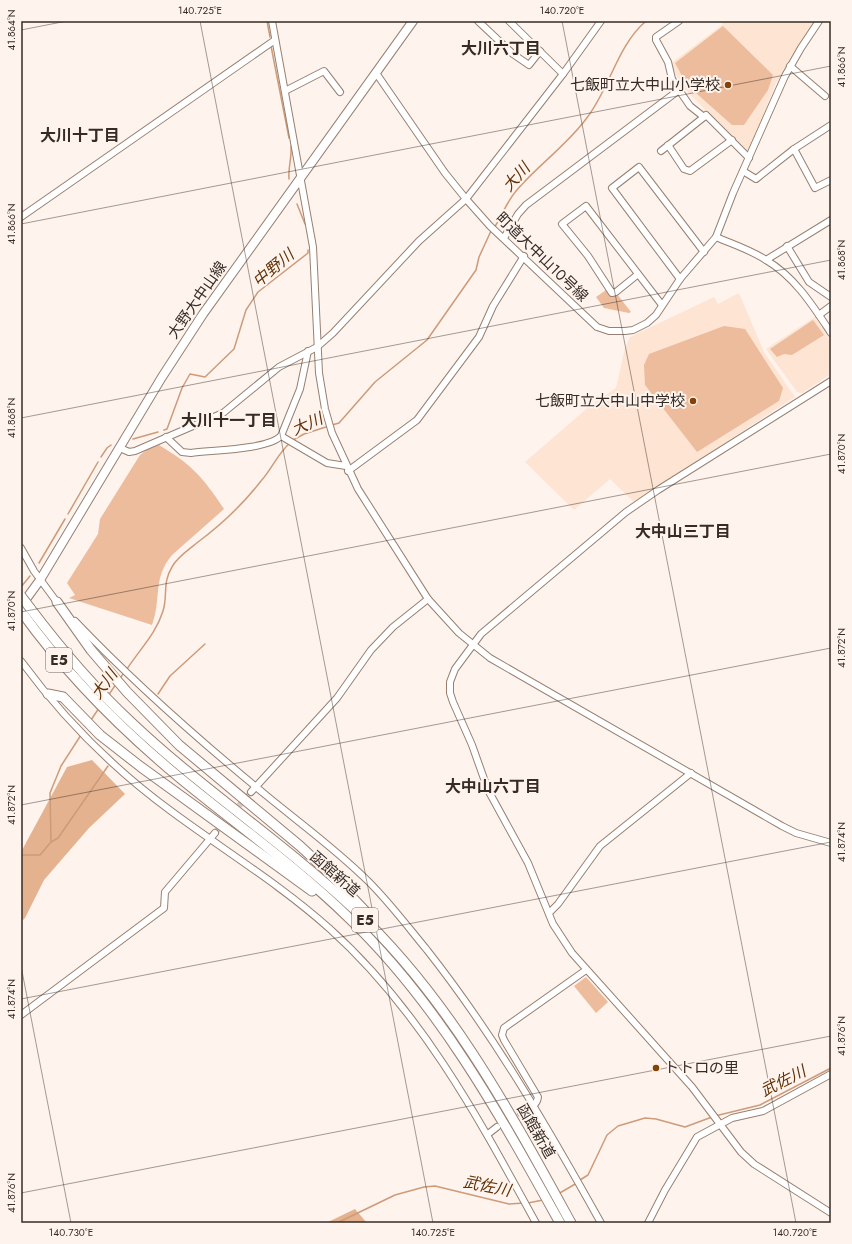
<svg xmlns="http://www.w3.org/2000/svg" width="852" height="1244" font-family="Jost,'Noto Sans JP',sans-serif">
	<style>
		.built { fill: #fee4d2 }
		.green { fill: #ecbc9c }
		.forest { fill: #e5b28f }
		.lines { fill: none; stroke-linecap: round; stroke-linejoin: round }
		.stream { stroke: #ce9b79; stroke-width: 1.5 }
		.minor-tunnel { stroke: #d6cbc5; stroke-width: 6; stroke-dasharray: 6 3; stroke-linecap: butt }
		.minor-casing { stroke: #978071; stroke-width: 8 }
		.major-casing { stroke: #978071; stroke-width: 10 }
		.highway-casing { stroke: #978071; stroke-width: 11 }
		.minor { stroke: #fff; stroke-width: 6 }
		.major { stroke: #fff; stroke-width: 8 }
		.highway { stroke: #fff; stroke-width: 9 }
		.highway-bridge-casing { stroke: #978071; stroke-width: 11; stroke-linecap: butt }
		.highway-bridge { stroke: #fff; stroke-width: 9 }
		.ticks { fill: none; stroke: #352c25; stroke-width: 1; stroke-opacity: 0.45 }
		.poi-dot { fill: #824305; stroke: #fef3ed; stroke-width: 1.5 }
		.labels { text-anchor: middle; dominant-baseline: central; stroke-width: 4; stroke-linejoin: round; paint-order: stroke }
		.shield { fill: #fef3ed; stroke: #716861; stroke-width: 1 }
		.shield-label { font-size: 14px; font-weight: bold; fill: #352c25 }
		.poi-label { font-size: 15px; fill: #352c25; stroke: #fef3ed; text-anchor: end }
		.street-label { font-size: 15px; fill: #352c25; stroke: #fef3ed }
		.neighbourhood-label { font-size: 16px; font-weight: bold; fill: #352c25; stroke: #fef3ed }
		.water-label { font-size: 16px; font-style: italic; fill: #623308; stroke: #fef3ed }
		.neatline { fill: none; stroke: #352c25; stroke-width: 1.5 }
		.ticks-label { font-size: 10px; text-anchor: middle; fill: #352c25 }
	</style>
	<rect width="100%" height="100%" fill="#fef3ed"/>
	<g class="built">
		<path d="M722,21H815L776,83L749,150H744L683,87L670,64L722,25Z"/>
		<path d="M739,293L764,352L795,397L634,502L610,479L574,510L525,462L591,405L616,388L625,348L630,337L714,297L718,304Z"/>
		<path d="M815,317L831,342V374L802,393L797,392L766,349Z"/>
	</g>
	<g class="green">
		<path d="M723,26L773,75L768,90L744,125H732L687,85L675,63Z"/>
		<path d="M606,290L612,297L617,294L631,312L629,313L604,308L596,297Z"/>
		<path d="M813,320L824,335L792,355L784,354L777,357L770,349Z"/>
		<path d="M724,326L745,329L783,388L779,401L697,452L645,385L644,365L649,354Z"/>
		<path d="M159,445C192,465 202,476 224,509L172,555C152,579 162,598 152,625L69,598L75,595L67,583L98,534L100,519L140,455L149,448Z"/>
		<path d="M586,977L608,1002L596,1013L574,986Z"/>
	</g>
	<g class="forest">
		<path d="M92,760L125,794L89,828L44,880L25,918L21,922V852L67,767Z"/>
		<path d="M355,1209L367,1223H326Z"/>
	</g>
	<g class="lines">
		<g class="stream">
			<path d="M267,21L270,37"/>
			<path d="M271,46L289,138"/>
			<path d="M289,179C288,167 292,158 291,146"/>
			<path d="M297,204L305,224"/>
			<path d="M494,228C502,216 506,203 516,191C537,166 566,146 586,119C610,89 616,47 646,21"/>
			<path d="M332,425L339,423L375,382L427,340L476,270L479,257L491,231"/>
			<path d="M164,430L167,429L182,388L190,374L205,377L234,349L246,310L258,292L308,253V250"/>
			<path d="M133,439L158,432"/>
			<path d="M293,440L304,434L329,426"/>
			<path d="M101,457L107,448L111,445"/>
			<path d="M68,514L98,462"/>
			<path d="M39,563L65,519"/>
			<path d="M21,587L30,576"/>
			<path d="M127,669C140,649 156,634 163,611C168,596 162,583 172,567C177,557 190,549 198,542C221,525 243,504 261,481C272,469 278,453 290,443"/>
			<path d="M120,679L124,672"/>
			<path d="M158,694L170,676L205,644"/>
			<path d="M108,696L116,684"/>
			<path d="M91,720L99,708"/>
			<path d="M51,842L58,838L108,766"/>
			<path d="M21,855H40L51,842L50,793L61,766L81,735"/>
			<path d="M715,1116L760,1105L831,1068"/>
			<path d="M580,1180L588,1175L607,1135L618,1126L645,1118L656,1119L685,1127L712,1117"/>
			<path d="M558,1194L577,1183"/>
			<path d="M528,1203L543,1200"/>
			<path d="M337,1223L395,1195L424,1187L435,1186L509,1204L524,1203"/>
		</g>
		<path class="minor-tunnel" d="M215,833L251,792"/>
		<defs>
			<g id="minor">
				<path d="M272,21L313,247L319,373L325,409L332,433L358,489L428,599L459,633L490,658L782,826L796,833L831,843"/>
				<path d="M478,21L513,54L529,65L540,51"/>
				<path d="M509,21L563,74"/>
				<path d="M679,21L656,37V40L668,62L672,79L679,90"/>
				<path d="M790,66L825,96"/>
				<path d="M376,73L445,173L466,199L490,226L597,327L609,331H625L633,330L647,323L656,315L680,279L716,237L733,193L785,76L801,48L819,21"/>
				<path d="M285,91L324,71L340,92"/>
				<path d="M668,145L684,169L690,171L732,140"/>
				<path d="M794,149L815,188L831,180"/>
				<path d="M661,151L704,117"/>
				<path d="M743,171L756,179L794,149L831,125"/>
				<path d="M21,217L275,40"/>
				<path d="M716,237C732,244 751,250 766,260C795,277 813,306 831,333"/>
				<path d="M504,238L518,214L526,205L679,90L690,106L704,117L706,115L749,158"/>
				<path d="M787,246L809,282L831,297"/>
				<path d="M766,260L831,220"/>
				<path d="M637,275L616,292L612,293L588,256L562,224L586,206L662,305"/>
				<path d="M680,279L612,188L639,167L704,252"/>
				<path d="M819,315L831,306"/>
				<path d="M831,381L658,490L626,512L481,634L455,669L450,682V693L453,702L472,745L488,790L528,863L553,924L572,953L692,1087L741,1152L754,1164L831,1213"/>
				<path d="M281,436L327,463L346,466"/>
				<path d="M166,437L182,452L191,453C212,450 267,450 281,436L300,389L308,351"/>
				<path d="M120,448L129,452L135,451L223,413L279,367L317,347L333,333L419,241L466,199L563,74L601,21"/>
				<path d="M348,471L417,420L479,337L493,306L524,256"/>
				<path d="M21,548L34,571L59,605"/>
				<path d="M75,621C135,684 200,741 267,796C301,824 337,850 369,882C390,903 408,927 427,950C494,1035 548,1128 601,1223"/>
				<path d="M21,661C63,718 115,770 171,811C225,851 281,885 330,929C421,1011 478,1117 536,1223"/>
				<path d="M251,792L337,698L371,650L393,627L428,599"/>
				<path d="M549,913L558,904L600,846L691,773"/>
				<path d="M21,1015L164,908L165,892L215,833"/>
				<path d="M521,1113C529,1109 537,1106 538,1097L504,1040L502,1035L504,1028L586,970"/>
				<path d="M488,1134L497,1127"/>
				<path d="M648,1223L665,1190L697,1137L732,1118L763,1111L831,1074"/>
			</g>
			<path id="major" d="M21,606L40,580L162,377L203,314L413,21"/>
			<g id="highway">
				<path d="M57,602L91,650L127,692L179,745L300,846L327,871L368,914"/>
				<path d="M30,608C61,649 94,688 132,723C203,790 284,843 355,910C449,998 510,1112 571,1223"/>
				<path d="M21,611C66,674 121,729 180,778C237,825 297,867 349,918C439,1004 500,1115 560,1223"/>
				<path d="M48,694L63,697L100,735L141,767L312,891"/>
			</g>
		</defs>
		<use href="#minor" class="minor-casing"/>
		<use href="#major" class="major-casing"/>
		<use href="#highway" class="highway-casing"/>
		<use href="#minor" class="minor"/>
		<use href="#major" class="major"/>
		<use href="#highway" class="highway"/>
		<defs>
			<path id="highway-bridge" d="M21,596L30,608"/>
		</defs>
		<use href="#highway-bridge" class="highway-bridge-casing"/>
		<use href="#highway-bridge" class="highway-bridge"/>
	</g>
	<path class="ticks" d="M200,21L433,1223M562,21L796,1223M21,30L67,21M21,224L831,66M21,418L831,260M21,612L831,454M21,805L831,648M21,966L71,1223M21,999L831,842M21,1193L831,1036"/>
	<g class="poi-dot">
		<circle cx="728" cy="85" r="4"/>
		<circle cx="693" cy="401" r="4"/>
		<circle cx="656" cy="1068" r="4"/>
	</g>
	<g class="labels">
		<g class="shield">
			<rect x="46" y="648" width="26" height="24" rx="3"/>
			<rect x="352" y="908" width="26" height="24" rx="3"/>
		</g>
		<g class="shield-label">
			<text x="59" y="660">E5</text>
			<text x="365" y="920">E5</text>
		</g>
		<g class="poi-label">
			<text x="720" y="85">七飯町立大中山小学校</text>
			<text x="685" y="401">七飯町立大中山中学校</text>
			<text x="664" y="1068" text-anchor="start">トトロの里</text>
		</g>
		<g class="street-label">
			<text transform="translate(542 257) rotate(44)">町道大中山10号線</text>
			<text transform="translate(197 300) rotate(-55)">大野大中山線</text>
			<text transform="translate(335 874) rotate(41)">函館新道</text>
			<text transform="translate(536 1131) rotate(60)">函館新道</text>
		</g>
		<g class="neighbourhood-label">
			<text x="501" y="48">大川六丁目</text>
			<text x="80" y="135">大川十丁目</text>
			<text x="229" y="420">大川十一丁目</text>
			<text x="683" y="531">大中山三丁目</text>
			<text x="493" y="786">大中山六丁目</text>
		</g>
		<g class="water-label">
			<text transform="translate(516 177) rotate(-48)">大川</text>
			<text transform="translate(273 268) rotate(-40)">中野川</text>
			<text transform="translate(307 424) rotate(-24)">大川</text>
			<text transform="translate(104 684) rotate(-54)">大川</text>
			<text transform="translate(783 1081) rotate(-27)">武佐川</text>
			<text transform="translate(487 1186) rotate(11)">武佐川</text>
		</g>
	</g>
	<rect width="852" height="1244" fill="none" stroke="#fef3ed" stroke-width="44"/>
	<rect x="22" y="22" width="808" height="1200" class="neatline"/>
	<g class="ticks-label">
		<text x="200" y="14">140.725°E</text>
		<text x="562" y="14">140.720°E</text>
		<text transform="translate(11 30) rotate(-90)" y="4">41.864°N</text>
		<text transform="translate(841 67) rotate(-90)" y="4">41.866°N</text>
		<text transform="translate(11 224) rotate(-90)" y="4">41.866°N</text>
		<text transform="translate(841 260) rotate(-90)" y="4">41.868°N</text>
		<text transform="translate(11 418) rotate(-90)" y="4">41.868°N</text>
		<text transform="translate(841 454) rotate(-90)" y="4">41.870°N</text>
		<text transform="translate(11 611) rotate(-90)" y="4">41.870°N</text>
		<text transform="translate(841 648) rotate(-90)" y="4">41.872°N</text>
		<text transform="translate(11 805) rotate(-90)" y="4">41.872°N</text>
		<text transform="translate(841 842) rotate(-90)" y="4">41.874°N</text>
		<text transform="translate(11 999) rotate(-90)" y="4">41.874°N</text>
		<text transform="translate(841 1036) rotate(-90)" y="4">41.876°N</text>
		<text transform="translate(11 1193) rotate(-90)" y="4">41.876°N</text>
		<text x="71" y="1236">140.730°E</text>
		<text x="433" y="1236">140.725°E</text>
		<text x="795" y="1236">140.720°E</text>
	</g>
</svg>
